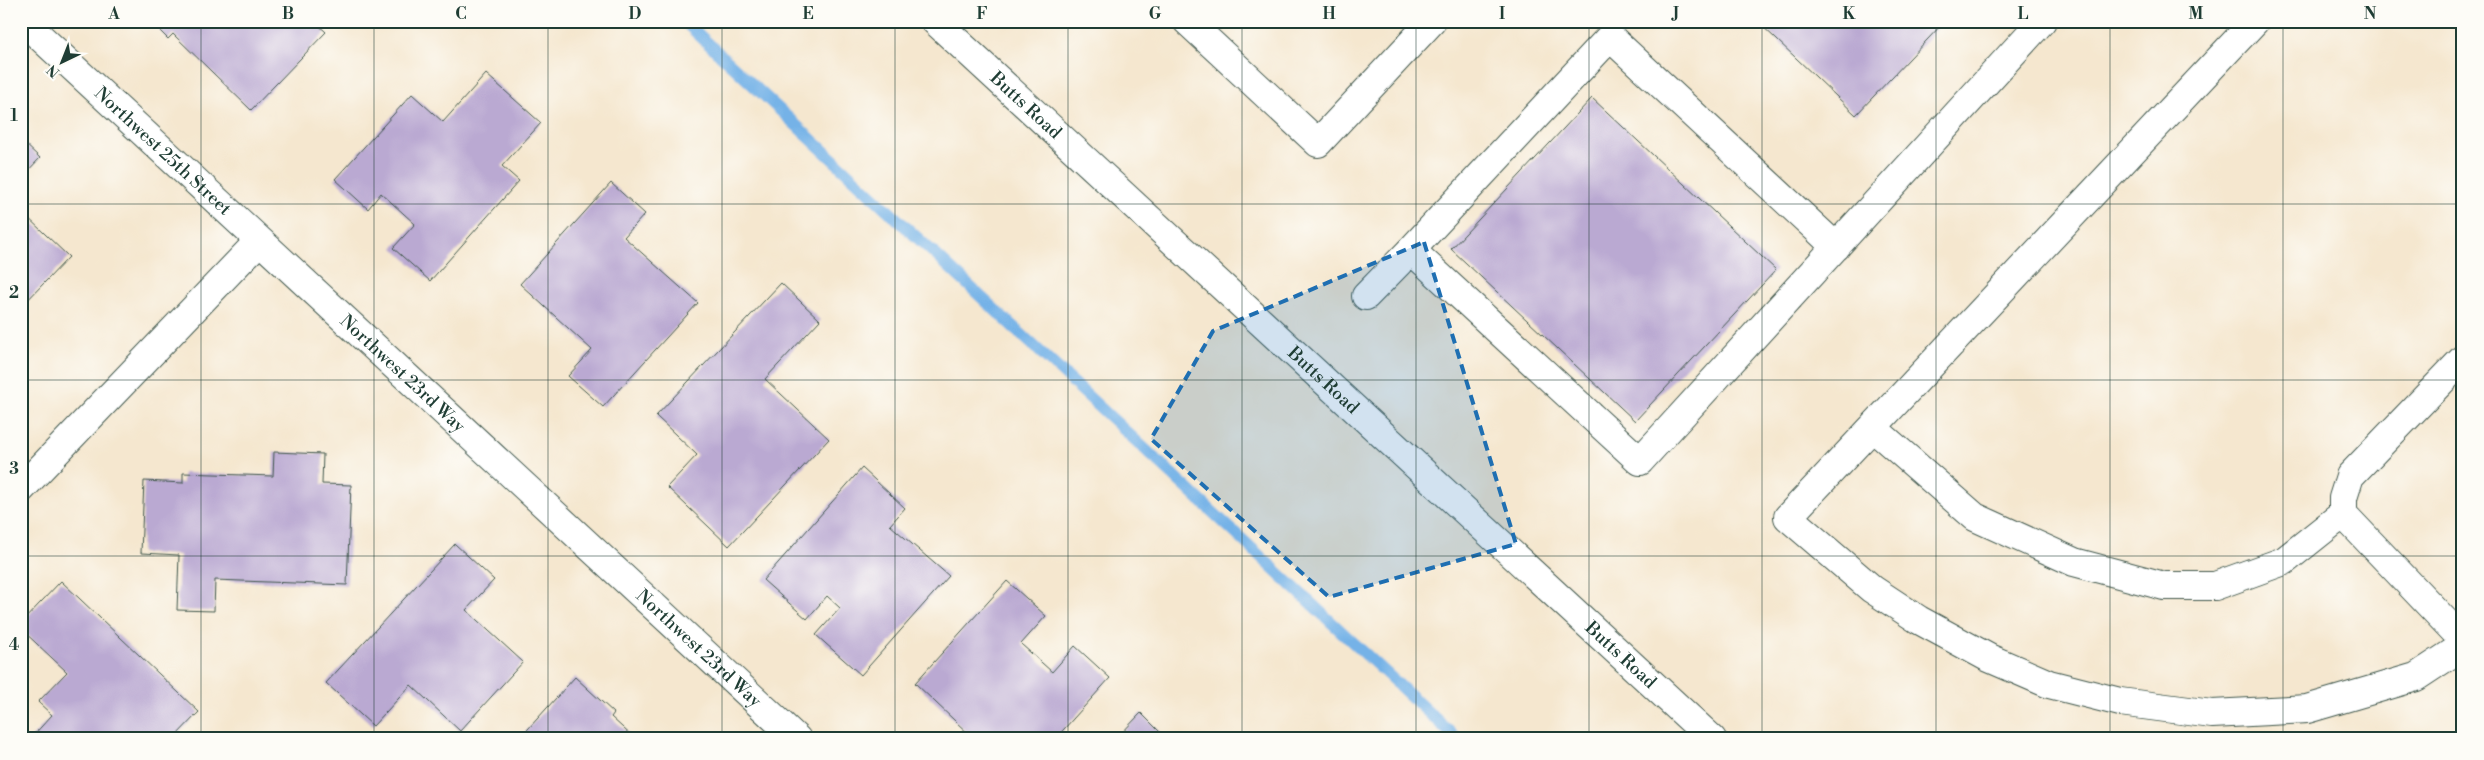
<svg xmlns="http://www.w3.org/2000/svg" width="2484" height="760" font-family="'Libre Bodoni',serif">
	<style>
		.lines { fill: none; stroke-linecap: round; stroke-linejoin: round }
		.stream { stroke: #75b2e7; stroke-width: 12 }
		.building { fill: #baa9d2 }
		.minor-casing { stroke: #3f564b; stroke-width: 30 }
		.minor { stroke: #fff; stroke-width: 28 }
		.marked { fill: #1f6fb2; fill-opacity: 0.2; stroke: #1f6fb2; stroke-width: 4; stroke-dasharray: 10 6; stroke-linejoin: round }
		.grid { fill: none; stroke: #1f3d34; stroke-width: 1; stroke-opacity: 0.55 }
		.labels { text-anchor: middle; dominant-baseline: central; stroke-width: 4.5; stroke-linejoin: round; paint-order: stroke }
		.street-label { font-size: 18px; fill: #1f3d34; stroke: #fdfcf7 }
		.neatline { fill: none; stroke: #1f3d34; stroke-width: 2 }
		.grid-label { font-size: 16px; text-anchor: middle; font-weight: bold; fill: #1f3d34 }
	</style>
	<rect width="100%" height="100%" fill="#fdfcf7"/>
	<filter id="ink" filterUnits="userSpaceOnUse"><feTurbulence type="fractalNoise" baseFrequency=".02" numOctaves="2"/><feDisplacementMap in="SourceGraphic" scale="10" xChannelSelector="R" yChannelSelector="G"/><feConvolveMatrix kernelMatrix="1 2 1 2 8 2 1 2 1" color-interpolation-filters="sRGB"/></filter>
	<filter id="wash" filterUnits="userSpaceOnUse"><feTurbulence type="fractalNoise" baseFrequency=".0096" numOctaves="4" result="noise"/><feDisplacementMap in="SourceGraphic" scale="20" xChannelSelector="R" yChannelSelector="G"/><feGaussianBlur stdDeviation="1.12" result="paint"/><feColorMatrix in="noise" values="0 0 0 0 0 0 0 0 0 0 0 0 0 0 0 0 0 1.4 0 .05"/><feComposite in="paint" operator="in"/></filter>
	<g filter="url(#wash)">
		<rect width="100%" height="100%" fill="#f5e7cf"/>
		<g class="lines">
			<path class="stream" d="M684,21L1457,739"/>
		</g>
		<g id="blocks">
			<g class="building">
				<path d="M150,21H314L326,32L251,110L173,34L168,39Z"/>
				<path d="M1757,21H1945L1856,115Z"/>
				<path d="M486,74L541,123L502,166L519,181L430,281L393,248L415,224L381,193L368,209L335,179L412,94L443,122Z"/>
				<path d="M1592,98L1776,270L1635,421L1451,249Z"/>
				<path d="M21,140L40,158L21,178Z"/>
				<path d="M611,183L645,214L624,237L698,303L603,407L568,376L592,350L520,284Z"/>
				<path d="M21,211L69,257L21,307Z"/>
				<path d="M781,283L820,320L765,379L829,439L729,546L667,487L697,455L656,416Z"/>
				<path d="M274,452L323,454L322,484L351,485L347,585L215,580L214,611L177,610L179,555L141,553L144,481L183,483V473L273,476Z"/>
				<path d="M862,468L905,508L890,525L949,576L861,675L816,635L840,608L827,596L807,619L763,580Z"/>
				<path d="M455,544L494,580L466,610L523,662L460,731L411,685L373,726L326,683Z"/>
				<path d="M61,581L199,712L173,739H30L52,715L38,702L67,672L21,629V623Z"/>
				<path d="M1007,581L1046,616L1021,644L1052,672L1075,646L1110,678L1055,739H974L915,683Z"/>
				<path d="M575,677L614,713L611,717L635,739H519Z"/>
				<path d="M1141,713L1167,739H1116Z"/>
			</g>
		</g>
	</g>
	<g filter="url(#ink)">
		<use href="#blocks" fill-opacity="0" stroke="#3f564b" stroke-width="1"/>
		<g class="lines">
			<defs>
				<g id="minor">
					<path id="s1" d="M23,21L797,739"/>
					<path id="s2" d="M935,21L1712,739"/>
					<path d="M1187,21L1318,143L1432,21"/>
					<path d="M2255,21L1788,517L1872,589L1919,620L1989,658L2049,684L2120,702L2212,714L2307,709L2416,677L2463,646"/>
					<path d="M1836,247L1610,37L1411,250L1640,461L2042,21"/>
					<path d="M1366,296L1411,250"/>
					<path d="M1873,428L1975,517L2074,562L2164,586H2215L2284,561L2343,514L2463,640"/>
					<path d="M21,489L259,241"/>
					<path d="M2343,514V498L2350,476L2463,359"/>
				</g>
			</defs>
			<use href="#minor" class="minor-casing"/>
			<use href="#minor" class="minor"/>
		</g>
	</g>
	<path class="marked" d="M1424,242L1516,544L1329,597L1151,439L1213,331Z"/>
	<path class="grid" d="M201,21V739M374,21V739M548,21V739M722,21V739M895,21V739M1068,21V739M1242,21V739M1416,21V739M1589,21V739M1762,21V739M1936,21V739M2110,21V739M2283,21V739M21,204H2463M21,380H2463M21,556H2463"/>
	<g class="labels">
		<g class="street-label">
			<text stroke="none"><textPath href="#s2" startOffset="124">Butts Road</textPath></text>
			<text stroke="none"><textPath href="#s1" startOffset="191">Northwest 25th Street</textPath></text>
			<text stroke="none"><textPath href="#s1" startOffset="518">Northwest 23rd Way</textPath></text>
			<text stroke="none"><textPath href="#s2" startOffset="529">Butts Road</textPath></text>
			<text stroke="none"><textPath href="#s1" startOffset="922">Northwest 23rd Way</textPath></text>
			<text stroke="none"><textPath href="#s2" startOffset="934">Butts Road</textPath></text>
		</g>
	</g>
	<rect width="2484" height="760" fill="none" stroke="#fdfcf7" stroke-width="55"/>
	<g transform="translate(62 62) rotate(223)" stroke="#fdfcf7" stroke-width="4" paint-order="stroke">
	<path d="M0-4L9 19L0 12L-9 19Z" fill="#1f3d34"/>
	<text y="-8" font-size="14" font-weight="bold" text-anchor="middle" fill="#1f3d34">N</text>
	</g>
	<rect x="28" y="28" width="2428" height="704" class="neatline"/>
	<g class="grid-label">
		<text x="114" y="19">A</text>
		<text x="288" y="19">B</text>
		<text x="461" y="19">C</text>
		<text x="635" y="19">D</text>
		<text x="808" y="19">E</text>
		<text x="982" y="19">F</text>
		<text x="1155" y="19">G</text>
		<text x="1329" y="19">H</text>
		<text x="1502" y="19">I</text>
		<text x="1676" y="19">J</text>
		<text x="1849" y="19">K</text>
		<text x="2023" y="19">L</text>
		<text x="2196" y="19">M</text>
		<text x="2370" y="19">N</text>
		<text x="14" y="121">1</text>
		<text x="14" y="298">2</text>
		<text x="14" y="474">3</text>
		<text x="14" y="650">4</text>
	</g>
</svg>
